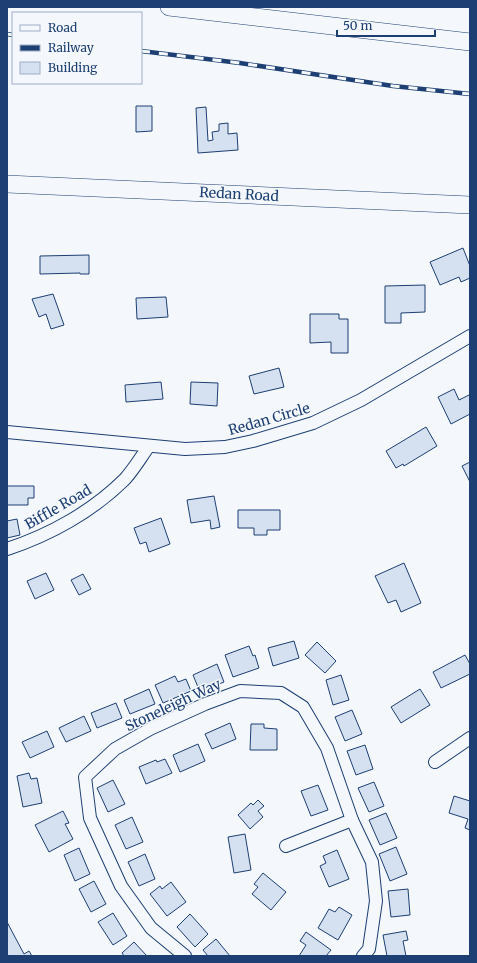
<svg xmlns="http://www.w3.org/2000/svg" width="477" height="963" font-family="Merriweather,serif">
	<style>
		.building { fill: #d5e0f0; stroke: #1d3f73 }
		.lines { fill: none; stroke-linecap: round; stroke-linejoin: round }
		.street-casing { stroke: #1d3f73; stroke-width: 14 }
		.secondary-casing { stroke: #1d3f73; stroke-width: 18 }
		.street { stroke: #f4f7fb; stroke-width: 12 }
		.secondary { stroke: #f4f7fb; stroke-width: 17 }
		.rail-casing { stroke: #1d3f73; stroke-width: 4.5 }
		.rail { stroke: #f4f7fb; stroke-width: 3; stroke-dasharray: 9; stroke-linecap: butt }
		.labels { text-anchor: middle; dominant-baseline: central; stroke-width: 3; stroke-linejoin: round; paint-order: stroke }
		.street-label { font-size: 14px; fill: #1d3f73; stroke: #f4f7fb }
	</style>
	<rect width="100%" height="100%" fill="#f4f7fb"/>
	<g class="building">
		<path d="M136,106H152V131L136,132Z"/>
		<path d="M206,107L208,141L213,140L212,132L219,131V124L228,123V134L237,133L238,150L198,153L196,108Z"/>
		<path d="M463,248L470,266V278L461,282L459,277L440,285L430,262Z"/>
		<path d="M89,255V274H80V273L40,274V256Z"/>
		<path d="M425,285V312L401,313V323H385V286Z"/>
		<path d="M53,294L64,325L51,329L46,314L39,317L32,299Z"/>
		<path d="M166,297L168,317L137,319L136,298Z"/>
		<path d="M310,314H339V319H348V353H331V342L310,343Z"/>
		<path d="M279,368L284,387L254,394L249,376Z"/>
		<path d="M161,382L163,399L126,402L125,385Z"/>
		<path d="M191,382L218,383L217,406L190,404Z"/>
		<path d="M454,389L459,400L469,395L470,397V414L451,424L438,397Z"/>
		<path d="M426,427L437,446L404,466L403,464L396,468L386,451Z"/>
		<path d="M470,462V482L462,466Z"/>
		<path d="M7,486H34V498H28V505H7Z"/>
		<path d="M214,496L220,527L211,529L210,520L191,523L187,500Z"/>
		<path d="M238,510H280V530H267V535H254V528H238Z"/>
		<path d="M161,518L170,544L149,552L146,542L140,544L134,528Z"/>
		<path d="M17,519L20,535L7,538V521Z"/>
		<path d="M404,563L421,603L401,612L396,600L388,603L375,576Z"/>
		<path d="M46,573L54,590L35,599L27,581Z"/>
		<path d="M83,574L91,589L79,595L71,580Z"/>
		<path d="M294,641L299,658L273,666L268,648Z"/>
		<path d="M317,642L336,661L325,673L305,655Z"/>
		<path d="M249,646L253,656L255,655L259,668L233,677L225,655Z"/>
		<path d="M465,655L470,664V674L441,688L433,672Z"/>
		<path d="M217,664L224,682L200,692L193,675Z"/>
		<path d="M341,675L349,700L333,705L326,680Z"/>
		<path d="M175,676L178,682L186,679L191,691L163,703L155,685Z"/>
		<path d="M149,689L155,704L130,714L124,700Z"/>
		<path d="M420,689L430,705L401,723L391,707Z"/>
		<path d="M116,703L122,718L97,728L91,713Z"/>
		<path d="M352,710L362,734L345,741L335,717Z"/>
		<path d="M84,716L91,731L66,742L59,728Z"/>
		<path d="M230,723L236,739L212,749L205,734Z"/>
		<path d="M251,724H264V728L277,729V750H250Z"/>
		<path d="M47,731L54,747L30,758L22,742Z"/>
		<path d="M198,744L205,761L180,772L173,755Z"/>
		<path d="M365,745L373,769L356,775L347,751Z"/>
		<path d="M165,759L172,773L146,784L139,767L156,760L157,762Z"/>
		<path d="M29,773L31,779L37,778L42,803L23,807L17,776Z"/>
		<path d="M113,780L125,804L108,812L97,788Z"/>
		<path d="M374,782L384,806L369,812L358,788Z"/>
		<path d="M318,785L328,810L311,816L301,791Z"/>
		<path d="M454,796L470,801V830L465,828L468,819L449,813Z"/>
		<path d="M258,800L264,806L258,811L263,817L250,829L238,815L251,803L253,805Z"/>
		<path d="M63,811L69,823L65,824L73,839L49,852L35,825Z"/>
		<path d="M386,813L397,838L380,845L369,820Z"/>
		<path d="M132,817L143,842L126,849L115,825Z"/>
		<path d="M245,834L251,870L234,873L228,837Z"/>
		<path d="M396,847L407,874L390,881L379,854Z"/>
		<path d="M79,848L90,874L75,881L64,855Z"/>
		<path d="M337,850L349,879L329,887L320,866L326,863L323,856Z"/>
		<path d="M145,854L155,879L139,886L128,862Z"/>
		<path d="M263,873L286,892L271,910L252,894L258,887L254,884Z"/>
		<path d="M94,881L106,904L91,912L79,889Z"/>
		<path d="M171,882L186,902L167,916L150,894L160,886L162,889Z"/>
		<path d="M408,889L410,915L391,917L388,891Z"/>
		<path d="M339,907L352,915L338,940L318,928L329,909L335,912Z"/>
		<path d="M113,913L127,936L113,945L98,922Z"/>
		<path d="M190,914L208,934L195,947L177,927Z"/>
		<path d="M7,922L24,954L29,951L32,956H7Z"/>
		<path d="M406,931L408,940L403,941L406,956H387L383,935Z"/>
		<path d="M306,932L331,950L326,956H299L306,945L300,941Z"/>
		<path d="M216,939L230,956H208L203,950Z"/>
		<path d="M134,942L147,956H124L122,953Z"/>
	</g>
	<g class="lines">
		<defs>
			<g id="street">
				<path d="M7,432L185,449L225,447L253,441L313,423L361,400L470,336"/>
				<path d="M7,549C50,535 93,511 125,479C134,469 141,457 149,446"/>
				<path d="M435,762L470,738"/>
				<path d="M286,846L352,820"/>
				<path d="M185,956L151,928L121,886L90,818L85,777L115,749L150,729L205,704L240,691L281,693L303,707L327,748L352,820L372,862L376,901L369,949L363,956"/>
			</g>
			<g id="secondary">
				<path d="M169,7L470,42"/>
				<path d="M7,184L470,205"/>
			</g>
		</defs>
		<use href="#street" class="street-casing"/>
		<use href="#secondary" class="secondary-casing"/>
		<use href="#street" class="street"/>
		<use href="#secondary" class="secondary"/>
		<defs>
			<g id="rail">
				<path d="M7,34L13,35"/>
				<path d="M141,51L240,63L393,86L470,94"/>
			</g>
		</defs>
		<use href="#rail" class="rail-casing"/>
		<use href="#rail" class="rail"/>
	</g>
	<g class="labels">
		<g class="street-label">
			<text transform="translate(239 194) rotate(3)">Redan Road</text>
			<text transform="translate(269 419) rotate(-16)">Redan Circle</text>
			<text transform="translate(58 507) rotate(-30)">Biffle Road</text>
			<text transform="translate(173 705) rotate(-25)">Stoneleigh Way</text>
		</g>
	</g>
	<rect width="477" height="963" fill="none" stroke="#1d3f73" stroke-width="16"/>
	<rect x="12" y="12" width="130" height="72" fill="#f4f7fb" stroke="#9eadc5"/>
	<rect x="20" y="25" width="20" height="6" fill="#f4f7fb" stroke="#9eadc5"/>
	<text x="48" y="32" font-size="12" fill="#1d3f73">Road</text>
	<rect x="20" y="45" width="20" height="6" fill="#1d3f73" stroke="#9eadc5"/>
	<text x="48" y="52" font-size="12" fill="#1d3f73">Railway</text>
	<rect x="20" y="62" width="20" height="12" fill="#d5e0f0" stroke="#9eadc5"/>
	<text x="48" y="72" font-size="12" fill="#1d3f73">Building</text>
	<path d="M337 30v6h98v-6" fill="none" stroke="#1d3f73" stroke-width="2"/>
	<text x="343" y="30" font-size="12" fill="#1d3f73" stroke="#f4f7fb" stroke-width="3" paint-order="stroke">50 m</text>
</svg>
